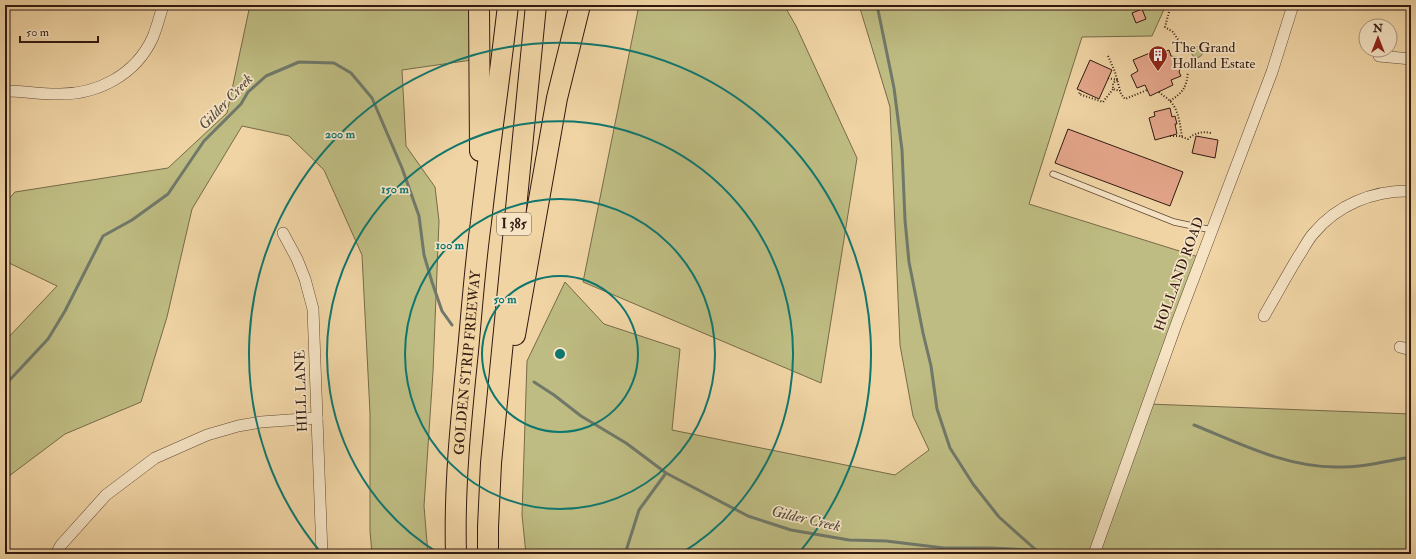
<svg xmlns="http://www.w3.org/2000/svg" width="1416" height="559" font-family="'IM FELL Double Pica',serif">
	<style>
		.green { fill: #bebc82; stroke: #776a49 }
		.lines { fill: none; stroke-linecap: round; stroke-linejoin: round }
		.stream { stroke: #707869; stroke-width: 3 }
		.building { fill: #e5a68b; stroke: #301910 }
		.service-casing { stroke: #604835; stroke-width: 7 }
		.minor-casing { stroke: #604835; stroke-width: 12 }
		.motorway-casing { stroke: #301910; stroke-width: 22 }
		.path { stroke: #301910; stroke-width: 2; stroke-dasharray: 1 2; stroke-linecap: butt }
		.service { stroke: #f5e3c4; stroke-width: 5.5 }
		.minor { stroke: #f5e3c4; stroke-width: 11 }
		.motorway { stroke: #f0d4a4; stroke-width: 20 }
		.ring { fill: none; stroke: #0f766e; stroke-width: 2 }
		.labels { text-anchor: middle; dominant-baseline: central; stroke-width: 3.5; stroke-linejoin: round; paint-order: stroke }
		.shield { fill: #f5e3c4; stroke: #6b5646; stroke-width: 1 }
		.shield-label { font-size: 13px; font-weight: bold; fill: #301910 }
		.poi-label { font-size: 14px; fill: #301910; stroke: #f5e3c4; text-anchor: start }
		.street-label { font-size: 14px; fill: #301910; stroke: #f5e3c4 }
		.water-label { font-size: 15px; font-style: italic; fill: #50493d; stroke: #f5e3c4 }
		.centre { fill: #0f766e; stroke: #f5e3c4; stroke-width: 2 }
		.ring-label { font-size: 12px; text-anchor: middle; font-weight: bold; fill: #0f766e; stroke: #f5e3c4; stroke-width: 3.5; stroke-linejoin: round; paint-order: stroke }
	</style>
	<rect width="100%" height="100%" fill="#f0d4a4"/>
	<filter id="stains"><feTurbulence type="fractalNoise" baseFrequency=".005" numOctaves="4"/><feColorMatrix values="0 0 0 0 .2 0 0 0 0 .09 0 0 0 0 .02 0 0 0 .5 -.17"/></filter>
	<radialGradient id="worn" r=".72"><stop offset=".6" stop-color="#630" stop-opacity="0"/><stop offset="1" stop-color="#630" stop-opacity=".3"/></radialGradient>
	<g class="green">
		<path d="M250,5H470L472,60L402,70L406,146L435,187L439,221L433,372L424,506L428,554H372L370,531V413L362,255L324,170L289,136L242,126L192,209L167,317L141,402L65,434L5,479V341L57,286L5,261V203L15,192L168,168L227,113Z"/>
		<path d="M639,5H784L796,26L857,158L821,383L583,282Z"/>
		<path d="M859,5H1166L1152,36L1082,37L1029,204L1205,259L1148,404L1411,414V554H526L522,515L527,361L565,282L604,324L680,349L672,430L895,475L929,450L913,416L900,345L890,107Z"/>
		<circle cx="1197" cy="52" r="5.5"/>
	</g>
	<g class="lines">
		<g class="stream">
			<path d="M877,5L894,88L902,150L905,220L909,262L923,333L931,366L937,409L950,448L973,484L999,517L1036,550"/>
			<path d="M534,382L554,395L581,416L626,443L666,473L748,516L791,530L849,540L886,541L944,548H990L1036,550L1063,554"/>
			<path d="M5,385L48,339L65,311L103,236L132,220L168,194L204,141L241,104L248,92L266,76L299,62L334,63L351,73L372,98L402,168L419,216L424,255L432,282L442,311L452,325"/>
			<path d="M1194,425C1239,443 1285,467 1336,467C1361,468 1386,461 1411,457"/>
			<path d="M625,554L639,510L666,473"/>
		</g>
	</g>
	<g class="building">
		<path d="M1142,9L1146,19L1136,23L1132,13Z"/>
		<path d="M1157,50L1159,54L1169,50L1171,56L1180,58L1182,64L1179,72L1181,76L1171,80L1173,85L1150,96L1145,85L1137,88L1131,75L1138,71L1133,60Z"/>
		<path d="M1090,60L1112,70L1099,99L1077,89Z"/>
		<path d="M1170,108L1172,117L1175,116L1177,124H1175L1177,134L1155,140L1149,118L1155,116L1154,112Z"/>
		<path d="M1068,129L1183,172L1170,206L1055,163Z"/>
		<path d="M1196,136L1218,140L1215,158L1192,153Z"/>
	</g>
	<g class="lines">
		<defs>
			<path id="service" d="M1053,174L1174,222L1212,230"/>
			<g id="minor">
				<path d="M1379,56L1411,59"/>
				<path d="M5,91C22,91 39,94 57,94C97,95 136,75 153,37C157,27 160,16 163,5"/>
				<path d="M283,233L297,259L305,279L313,309L322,554"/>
				<path d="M1264,316C1275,297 1286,277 1298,257C1303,250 1307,241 1313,234C1337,205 1373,190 1411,191"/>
				<path d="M1400,347L1411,350"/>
				<path d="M56,554L61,545L106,495L155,458L207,435L238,426L261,422L317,418"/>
				<path d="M1094,554L1176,325L1272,72L1293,5"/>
			</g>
			<g id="motorway">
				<path d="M479,5L480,151"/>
				<path d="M515,335L557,98L580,5"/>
				<path id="s1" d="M456,554C454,486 461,419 468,351C472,308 475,265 481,222C489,149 500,77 508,5"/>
				<path d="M488,554V527L491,463L536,5"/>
			</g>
		</defs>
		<use href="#service" class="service-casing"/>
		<use href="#minor" class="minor-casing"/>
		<use href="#motorway" class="motorway-casing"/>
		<g class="path">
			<path d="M1169,12L1165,27L1173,32L1181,44"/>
			<path d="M1108,56L1115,72L1121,94L1125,99L1147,90"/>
			<path d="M1108,78L1117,80L1113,83V89L1120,91"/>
			<path d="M1081,90L1079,94L1103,102L1113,89"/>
			<path d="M1159,92C1162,95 1166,97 1169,100C1179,109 1180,125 1182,137"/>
			<path d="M1170,101C1183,92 1186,89 1188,72"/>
			<path d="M1170,136H1179L1188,139C1195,133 1202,131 1211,133"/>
		</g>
		<use href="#service" class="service"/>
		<use href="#minor" class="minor"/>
		<use href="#motorway" class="motorway"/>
	</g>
	<g class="ring">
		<circle cx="560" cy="354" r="78"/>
		<circle cx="560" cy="354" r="155"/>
		<path d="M440 554A233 233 0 1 1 680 554"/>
		<path d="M322 554A311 311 0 1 1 798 554"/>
	</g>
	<defs>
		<symbol id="building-pin" viewBox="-11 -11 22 30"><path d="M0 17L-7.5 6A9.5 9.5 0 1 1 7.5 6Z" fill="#8f2418" stroke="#f5e3c4"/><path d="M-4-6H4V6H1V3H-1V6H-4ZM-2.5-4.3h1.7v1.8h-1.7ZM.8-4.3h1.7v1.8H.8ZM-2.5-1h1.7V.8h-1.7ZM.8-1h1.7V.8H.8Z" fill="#fff"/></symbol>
	</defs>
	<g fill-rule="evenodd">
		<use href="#building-pin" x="1147" y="44" width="22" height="30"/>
	</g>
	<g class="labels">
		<rect class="shield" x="497" y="213" width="34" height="22" rx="3"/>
		<g class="shield-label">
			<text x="514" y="224">I 385</text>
		</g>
		<g class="poi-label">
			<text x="1172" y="47">The Grand<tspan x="1172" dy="16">Holland Estate</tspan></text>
		</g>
		<g class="street-label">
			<text transform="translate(1179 274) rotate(-70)">HOLLAND ROAD</text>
			<text stroke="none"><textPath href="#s1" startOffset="192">GOLDEN STRIP FREEWAY</textPath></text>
			<text transform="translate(301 391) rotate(-92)">HILL LANE</text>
		</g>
		<g class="water-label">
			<text transform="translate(226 102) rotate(-46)">Gilder Creek</text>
			<text transform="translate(806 519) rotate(13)">Gilder Creek</text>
		</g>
	</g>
	<circle cx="560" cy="354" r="6" class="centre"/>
	<g class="ring-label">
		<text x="340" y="138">200 m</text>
		<text x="395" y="193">150 m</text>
		<text x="450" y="249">100 m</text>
		<text x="505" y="303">50 m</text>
	</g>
	<rect width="1416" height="559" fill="none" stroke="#f0d4a4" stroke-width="20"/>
	<rect x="6" y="6" width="1404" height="547" fill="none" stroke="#301910" stroke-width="2"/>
	<rect x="10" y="10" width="1396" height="539" fill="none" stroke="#301910"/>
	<g transform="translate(1378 38)"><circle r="19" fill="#f5e3c4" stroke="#a6927c"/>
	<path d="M0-3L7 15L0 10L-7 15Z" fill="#8f2418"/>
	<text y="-6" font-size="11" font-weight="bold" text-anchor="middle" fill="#301910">N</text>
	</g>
	<path d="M20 36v6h78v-6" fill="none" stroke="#301910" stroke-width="2"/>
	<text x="26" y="36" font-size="12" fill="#301910" stroke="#f5e3c4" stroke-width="3" paint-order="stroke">50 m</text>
	<rect width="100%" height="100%" filter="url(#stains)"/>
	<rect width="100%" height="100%" fill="url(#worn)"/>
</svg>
